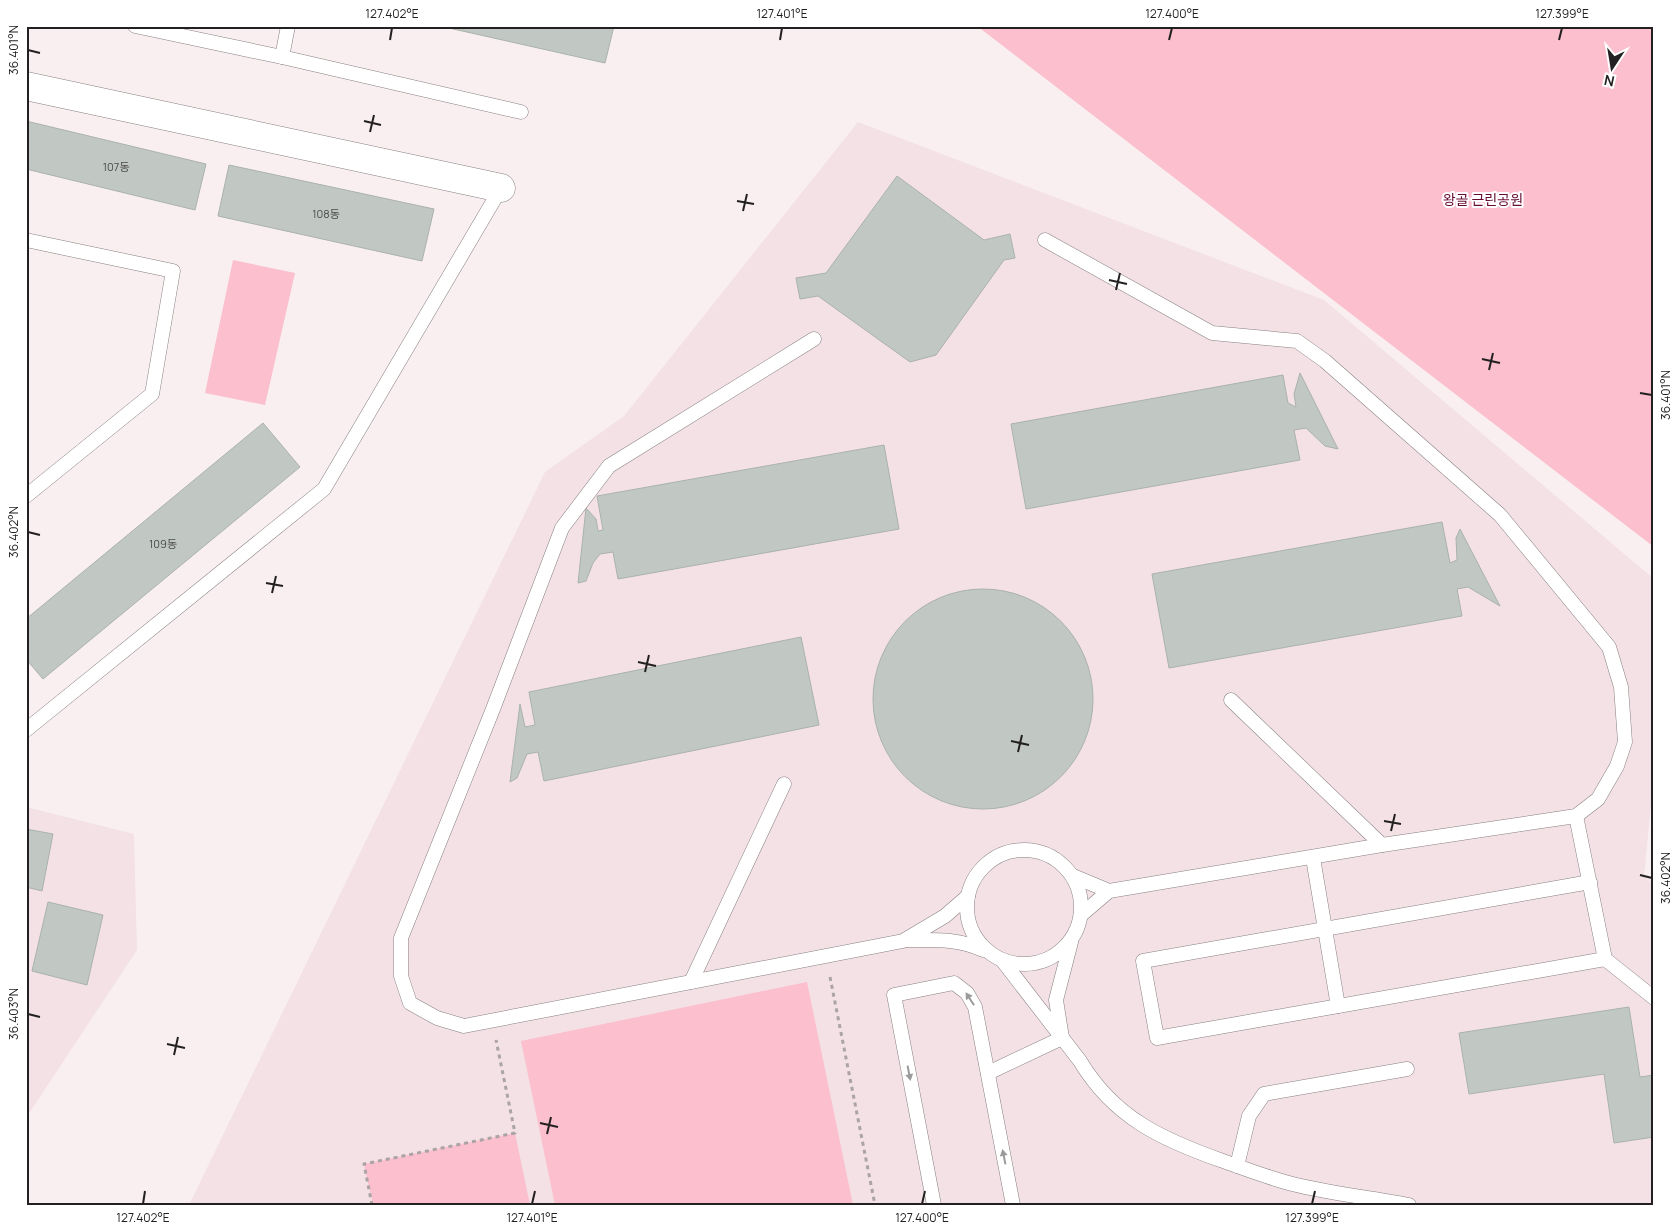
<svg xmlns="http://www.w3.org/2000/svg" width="1680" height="1231" font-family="Manrope,'Noto Sans KR',sans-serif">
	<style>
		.built { fill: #f3e1e5 }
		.green { fill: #fbbfce }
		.building { fill: #c1c8c3; stroke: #aab2ac }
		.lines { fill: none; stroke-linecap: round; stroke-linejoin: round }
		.service-casing { stroke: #888081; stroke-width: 15 }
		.minor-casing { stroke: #888081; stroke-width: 29 }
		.path { stroke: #aba3a5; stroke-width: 3; stroke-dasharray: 4 4; stroke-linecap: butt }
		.service { stroke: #fff; stroke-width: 14 }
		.minor { stroke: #fff; stroke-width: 28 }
		.oneway { fill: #9c9b9b }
		.ticks { fill: none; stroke: #232021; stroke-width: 2 }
		.labels { text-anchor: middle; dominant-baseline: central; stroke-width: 4; stroke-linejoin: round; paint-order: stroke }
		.number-label { font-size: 11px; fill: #4a4a4a }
		.park-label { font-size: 14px; fill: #660c32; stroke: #fff }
		.neatline { fill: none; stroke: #232021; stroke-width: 2 }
		.ticks-label { font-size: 12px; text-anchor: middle; fill: #232021 }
	</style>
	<rect width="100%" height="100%" fill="#f9eff1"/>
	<g class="built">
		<path d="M858,122L1324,300L1654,579V774L1644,876L1654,884V1205H189L545,472L624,416Z"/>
		<path d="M26,807L134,834L137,950L26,1118Z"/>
	</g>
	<g class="green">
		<path d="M977,26H1654V547Z"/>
		<path d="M233,260L295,273L265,405L205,393Z"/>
		<path d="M807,982L853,1205H555L521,1041Z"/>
		<path d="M515,1133L530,1205H373L364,1164Z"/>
	</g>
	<g class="building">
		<path d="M440,26H614L605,63Z"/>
		<path d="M26,121L206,164L195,210L26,169Z"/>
		<path d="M229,165L434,209L422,261L218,216Z"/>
		<path d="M897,176L984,240L1010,234L1015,258L1004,260L936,355L910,362L818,296L800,299L796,278L826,273Z"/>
		<path d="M1300,373L1338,449L1325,446L1306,428L1294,430L1300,460L1026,509L1011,424L1283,375L1288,403L1296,407L1294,394Z"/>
		<path d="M263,423L300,467L43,679L26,659V619Z"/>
		<path d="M884,445L899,529L618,579L613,552L600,554L593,563L586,581L578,583L586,508L596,519L598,531L603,530L597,496Z"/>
		<path d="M1442,522L1450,563L1457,560L1456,538L1460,529L1500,606L1468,587L1457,589L1462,616L1169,668L1152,574Z"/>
		<circle cx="983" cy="699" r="110"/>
		<path d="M801,637L819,725L544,781L538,752L527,754L517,778L510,782L520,704L525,727L535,725L529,692Z"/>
		<path d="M26,829L53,834L42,891L26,887Z"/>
		<path d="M48,902L103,915L87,985L32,971Z"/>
		<path d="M1629,1007L1640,1077L1654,1075V1137L1614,1143L1604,1074L1469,1094L1459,1033Z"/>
	</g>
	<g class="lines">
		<defs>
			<g id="service">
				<path d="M135,26L282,57L521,112"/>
				<path d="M282,57L288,26"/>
				<path d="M26,240L173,271L152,394L26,496"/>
				<path d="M1045,240L1212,333L1297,341L1325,361L1500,515L1609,647L1621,687L1625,742L1617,766L1598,799L1576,816L1382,845L1109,891L1073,876"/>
				<path d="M814,339L609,466L562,528L493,709L401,938V976L410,1003L437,1018L464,1026L903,941L945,916L968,896"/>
				<path d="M1231,700L1382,845"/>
				<path d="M26,730L324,489L501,188"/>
				<path d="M1576,816L1605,959L1654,998"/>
				<circle cx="1024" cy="907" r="57"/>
				<path d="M1313,858L1338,1006"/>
				<path d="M1590,882L1143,961L1157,1038L1605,959"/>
				<path d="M1081,915L1109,891"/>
				<path d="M906,940C933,940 958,938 983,950"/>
				<path d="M1002,960L1080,1061C1114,1118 1163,1140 1223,1161C1243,1168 1264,1176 1285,1182C1323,1193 1369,1197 1409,1205"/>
				<path d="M691,982L784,784"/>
				<path d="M988,1073L1062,1038L1056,1000L1071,942"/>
				<path d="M1237,1166L1249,1116L1264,1094L1407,1069"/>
				<path d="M934,1205L894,995L954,983L967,993L975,1007L1013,1205"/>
			</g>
			<path id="minor" d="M26,86L501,188"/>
		</defs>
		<use href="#service" class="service-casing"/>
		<use href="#minor" class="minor-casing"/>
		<g class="path">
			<path d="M830,977L875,1205"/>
			<path d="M372,1205L364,1164L515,1133L496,1040"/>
		</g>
		<use href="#service" class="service"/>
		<use href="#minor" class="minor"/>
	</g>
	<defs><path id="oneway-solid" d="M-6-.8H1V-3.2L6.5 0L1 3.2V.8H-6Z" transform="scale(1.25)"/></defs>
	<g class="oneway">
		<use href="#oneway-solid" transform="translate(970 999) rotate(-123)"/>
		<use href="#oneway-solid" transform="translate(909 1073) rotate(79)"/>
		<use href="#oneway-solid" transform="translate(1004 1157) rotate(-101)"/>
	</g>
	<path class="ticks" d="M390,40L392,28M780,40L782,28M1169,40L1172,28M1559,40L1562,28M28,50L40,53M364,121L381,125M370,132L374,115M737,201L754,204M743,211L747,194M1109,280L1127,284M1116,290L1120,273M1482,359L1500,363M1489,370L1493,353M1640,393L1652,395M28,532L40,535M266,583L283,586M272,593L276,576M638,662L656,666M645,672L649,655M1011,741L1029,745M1018,752L1022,735M1384,821L1401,824M1391,831L1395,814M1640,875L1652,878M28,1014L40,1017M167,1044L185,1048M174,1055L178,1037M540,1123L558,1127M547,1134L551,1117M143,1204L145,1191M532,1204L535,1191M922,1204L925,1191M1312,1204L1315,1191"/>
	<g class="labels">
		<g class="number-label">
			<text x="116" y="166">107동</text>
			<text x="326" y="213">108동</text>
			<text x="163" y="543">109동</text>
		</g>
		<g class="park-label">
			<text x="1483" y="199">왕골 근린공원</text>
		</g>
	</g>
	<rect width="1680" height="1231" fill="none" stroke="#ffffff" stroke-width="55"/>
	<g transform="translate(1612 68) rotate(192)" stroke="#ffffff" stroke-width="4" paint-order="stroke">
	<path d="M0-4L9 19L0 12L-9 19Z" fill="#232021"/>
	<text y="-8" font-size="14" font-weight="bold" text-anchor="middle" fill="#232021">N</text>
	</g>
	<rect x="28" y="28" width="1624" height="1176" class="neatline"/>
	<g class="ticks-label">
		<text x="392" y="18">127.402°E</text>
		<text x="782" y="18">127.401°E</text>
		<text x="1172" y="18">127.400°E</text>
		<text x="1562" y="18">127.399°E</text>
		<text transform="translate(14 50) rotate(-90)" y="4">36.401°N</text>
		<text transform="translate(1666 395) rotate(-90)" y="4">36.401°N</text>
		<text transform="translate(14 532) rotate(-90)" y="4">36.402°N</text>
		<text transform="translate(1666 878) rotate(-90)" y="4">36.402°N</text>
		<text transform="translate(14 1014) rotate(-90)" y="4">36.403°N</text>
		<text x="143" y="1222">127.402°E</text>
		<text x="532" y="1222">127.401°E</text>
		<text x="922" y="1222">127.400°E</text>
		<text x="1312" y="1222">127.399°E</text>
	</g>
</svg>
